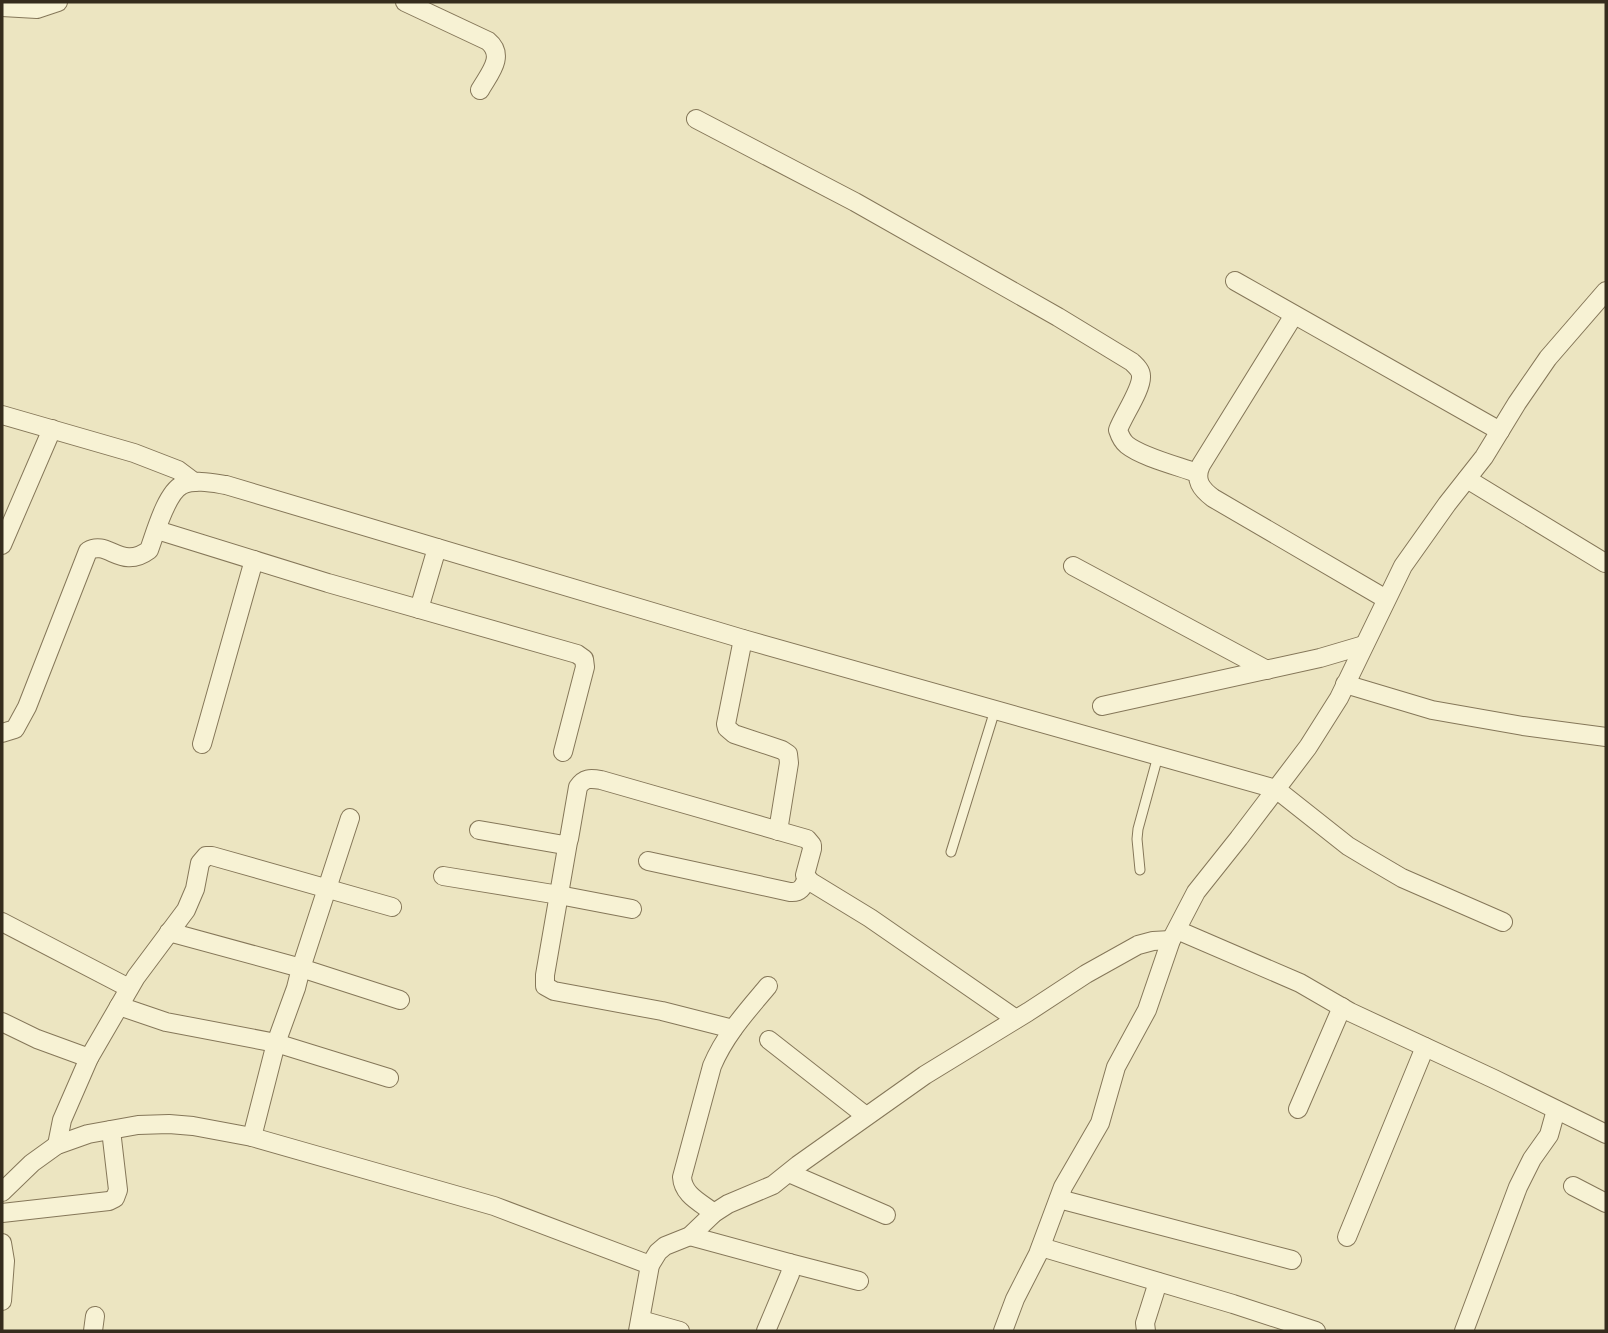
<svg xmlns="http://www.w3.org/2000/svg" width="1608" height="1333" font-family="Bitter,serif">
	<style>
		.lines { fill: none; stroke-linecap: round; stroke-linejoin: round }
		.lane-casing { stroke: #857759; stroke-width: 11 }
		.street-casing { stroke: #857759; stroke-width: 20 }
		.lane { stroke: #f7f2d4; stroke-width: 9 }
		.street { stroke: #f7f2d4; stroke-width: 18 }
	</style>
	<rect width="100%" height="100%" fill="#ece5c1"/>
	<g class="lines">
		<defs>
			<g id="lane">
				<path d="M951,852L995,710"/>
				<path d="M1140,870L1137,839L1138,829L1158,756"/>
			</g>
			<g id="street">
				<path d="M405,2L488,41C506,56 489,74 480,90"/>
				<path d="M2,7L37,9L58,2"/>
				<path d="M696,119L855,202L1058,317L1132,362C1136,366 1141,370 1141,376C1142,389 1123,416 1118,430C1120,436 1122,441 1127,445C1142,457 1178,466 1197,473"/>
				<path d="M1235,281L1500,431"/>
				<path d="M1294,315L1201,465C1194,480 1201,489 1213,498L1386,599"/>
				<path d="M2,415L134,453L178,470L194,482"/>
				<path d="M1467,479L1605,563"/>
				<path d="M157,530L328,583L577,654L584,659L585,667L563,752"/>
				<path d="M2,545L52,429"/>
				<path d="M1073,566L1267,670"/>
				<path d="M419,609L437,548"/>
				<path d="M743,639L726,724L727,728L734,734L782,750L788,754L789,763L778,831"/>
				<path d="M1345,684L1432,710L1523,726L1606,737"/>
				<path d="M1102,706L1320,658L1364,645"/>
				<path d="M2,733L15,729L27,707L88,551C108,539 121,571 149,550C155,534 166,493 182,485C195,479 213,483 226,485L743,639L1276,789L1348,846L1368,858L1402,878L1503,922"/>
				<path d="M202,744L254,560"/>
				<path d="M479,830L564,845L569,839L578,787C584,778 590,778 601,780L807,839L812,845V849L805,875L811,882L870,918L1016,1019"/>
				<path d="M568,842L545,975V986L554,991L662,1011L733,1029"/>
				<path d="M648,861L790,892C800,893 803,887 807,879"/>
				<path d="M443,876L559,895L632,909"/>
				<path d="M2,922L129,988"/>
				<path d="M1177,930L1300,983L1350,1012L1494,1079L1606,1134"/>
				<path d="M169,932L301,968L400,1000"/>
				<path d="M119,1006L166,1022L276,1043L389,1078"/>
				<path d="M2,1022L37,1039L89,1058"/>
				<path d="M769,1040L866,1116"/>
				<path d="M1298,1109L1342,1007"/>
				<path d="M252,1137L276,1043L296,988L301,968L350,818"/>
				<path d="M57,1145L62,1120L89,1058L136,977L186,910L195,889L200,863L206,856H212L392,907"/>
				<path d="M789,1173L886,1215"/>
				<path d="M1573,1186L1606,1203"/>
				<path d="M2,1192L32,1163L57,1145L88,1134L138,1125L169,1124L193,1126L252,1137L494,1206L650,1265"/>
				<path d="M1059,1199L1292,1260"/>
				<path d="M2,1213L109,1201L115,1198L118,1190L111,1130"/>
				<path d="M714,1213C700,1202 683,1195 682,1177L712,1066C725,1035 747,1011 768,986"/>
				<path d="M690,1236L789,1263L791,1268L790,1274L766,1331"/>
				<path d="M1347,1237L1425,1047"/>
				<path d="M2,1243L5,1261L2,1301"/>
				<path d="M1041,1247L1233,1304L1316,1331"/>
				<path d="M789,1263L859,1281"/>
				<path d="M641,1320L680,1331"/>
				<path d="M93,1331L95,1316"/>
				<path d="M638,1331L650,1265L658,1252L665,1246L690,1236L714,1213L728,1204L773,1185L798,1165L925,1075L1028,1012L1086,974L1138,945L1153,941L1171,940"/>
				<path d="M1003,1331L1015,1299L1038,1254L1063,1187L1100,1123L1116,1067L1147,1010L1171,940L1196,892L1239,838L1308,747L1339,698L1403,566L1447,504L1484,457L1517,403L1548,358L1606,291"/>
				<path d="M1146,1331L1145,1323L1158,1282"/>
				<path d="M1464,1331L1518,1187L1532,1159L1549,1135L1556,1110"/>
			</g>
		</defs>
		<use href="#lane" class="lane-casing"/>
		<use href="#street" class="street-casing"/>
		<use href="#lane" class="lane"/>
		<use href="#street" class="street"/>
	</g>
	<rect width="1608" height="1333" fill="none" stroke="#352c1d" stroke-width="7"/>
</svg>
